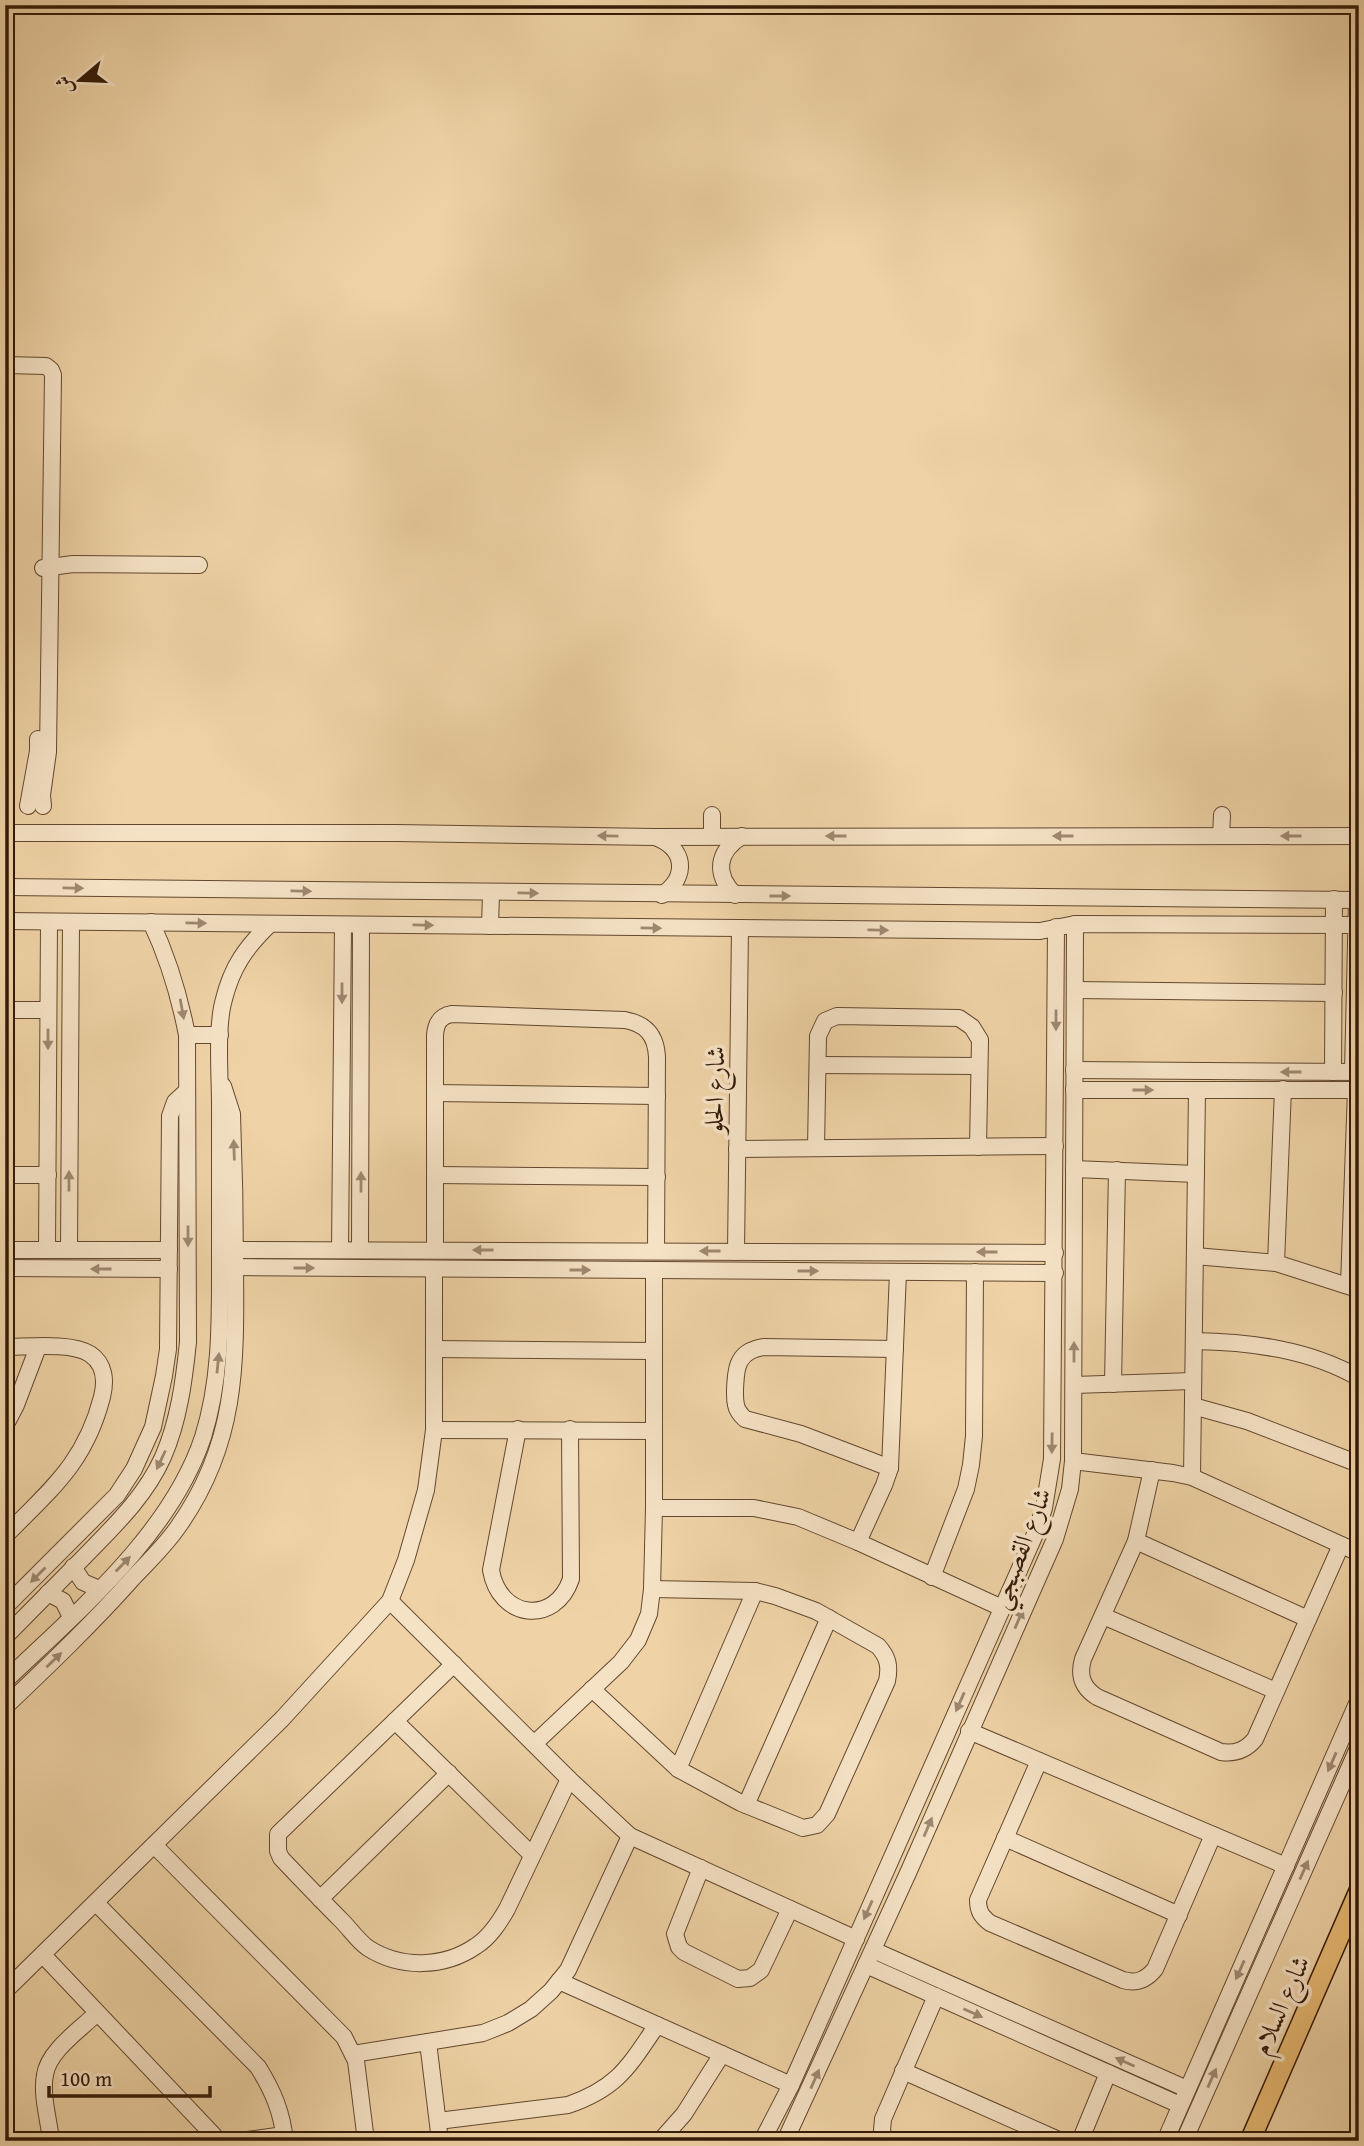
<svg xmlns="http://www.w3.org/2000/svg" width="1364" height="2146" font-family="'Gentium Book Plus',Amiri,serif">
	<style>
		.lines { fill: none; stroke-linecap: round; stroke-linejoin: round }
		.minor-casing { stroke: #63482f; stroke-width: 18 }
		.major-casing { stroke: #341a07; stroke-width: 22 }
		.minor { stroke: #f5e2c5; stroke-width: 16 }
		.major { stroke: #e8ba73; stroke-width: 19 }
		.oneway { fill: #9e8870 }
		.labels { text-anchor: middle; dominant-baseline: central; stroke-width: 7; stroke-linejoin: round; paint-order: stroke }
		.street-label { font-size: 26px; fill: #341a07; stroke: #f5e2c5 }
	</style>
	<rect width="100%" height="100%" fill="#efd3a6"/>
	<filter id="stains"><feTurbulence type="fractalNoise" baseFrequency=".00286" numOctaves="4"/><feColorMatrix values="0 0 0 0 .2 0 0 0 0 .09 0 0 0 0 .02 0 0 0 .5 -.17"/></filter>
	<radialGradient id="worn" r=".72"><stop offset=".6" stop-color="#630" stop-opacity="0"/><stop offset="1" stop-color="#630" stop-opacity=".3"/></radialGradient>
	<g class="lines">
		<defs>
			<g id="minor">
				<path d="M5,365L46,366L51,370L53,375L48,752L42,795L43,806"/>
				<path d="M43,568L73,564L199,565"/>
				<path d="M28,806L38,751V739"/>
				<path d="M712,815V836"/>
				<path d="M5,833H396L655,837L1359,836"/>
				<path d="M1221,836L1222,815"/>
				<path d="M655,837C685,848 689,876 662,895"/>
				<path d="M5,887L1359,900"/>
				<path d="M735,895C714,874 717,852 742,836"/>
				<path d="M5,921L1040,931L1075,924L1357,925"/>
				<path d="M490,926L491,893"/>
				<path d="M1075,990L1334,993"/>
				<path d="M5,1010H48"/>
				<path d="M187,1035H220"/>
				<path d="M818,1065L979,1066"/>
				<path d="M1074,1070L1359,1072"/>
				<path d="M1333,1072L1334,899"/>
				<path d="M1353,1072L1357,900"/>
				<path d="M1074,1090H1359"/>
				<path d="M435,1093L657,1096"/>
				<path d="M816,1148L818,1036L825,1021L837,1016L959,1018L972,1027L980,1040L978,1147"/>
				<path d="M737,1149L1055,1146"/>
				<path d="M1074,1169L1196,1174"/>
				<path d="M5,1175H48"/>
				<path d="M436,1175L657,1177"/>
				<path d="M5,1250H169"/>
				<path d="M47,1250L49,922"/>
				<path d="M69,1250L71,922"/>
				<path d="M235,1250L1055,1253"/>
				<path d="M340,1250L343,925"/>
				<path d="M360,1250L361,925"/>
				<path d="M435,1250V1035C436,1023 440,1016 452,1014L625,1020C646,1024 656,1035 657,1057L656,1251"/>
				<path d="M736,1252L740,928"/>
				<path d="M1195,1256L1276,1263L1357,1289"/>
				<path d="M1276,1263L1283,1089"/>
				<path d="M235,1267L1055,1273"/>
				<path d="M5,1268L169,1269"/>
				<path d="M1349,1285L1356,1090"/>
				<path d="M1194,1341C1250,1342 1309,1349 1359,1378"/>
				<path d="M5,1347C27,1347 72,1342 90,1354C105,1364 106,1381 102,1397C85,1463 51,1489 5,1536"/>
				<path d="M435,1349L654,1351"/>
				<path d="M1113,1384L1117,1170"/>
				<path d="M1074,1385L1193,1381"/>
				<path d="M1193,1406L1247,1421L1359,1464"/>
				<path d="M5,1426L16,1405L38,1347"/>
				<path d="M518,1429L491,1570C499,1619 555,1626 571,1579L570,1429"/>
				<path d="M434,1430L654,1431"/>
				<path d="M1073,1461L1173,1473L1192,1477L1359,1553"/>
				<path d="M890,1468L801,1434L745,1419C741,1415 737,1411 736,1405C734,1396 735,1369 740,1361C745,1352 753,1349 763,1347L895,1349"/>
				<path d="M1152,1470L1136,1541L1083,1659C1078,1676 1083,1688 1097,1697L1221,1752C1236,1754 1246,1750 1255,1739L1341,1545"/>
				<path d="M1192,1477L1197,1090"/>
				<path d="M654,1508H754L798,1517L858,1542L1002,1608"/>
				<path d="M1136,1541L1308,1619"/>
				<path d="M858,1542L884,1485L890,1468L898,1272"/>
				<path d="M73,1567L83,1582L99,1589"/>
				<path d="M932,1577L966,1489L971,1465L974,1436L975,1272"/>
				<path d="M48,1593L63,1601L71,1617"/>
				<path d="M390,1601L569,1779L630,1836L856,1939"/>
				<path d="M5,1607L117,1495L134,1469L153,1427L164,1376L168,1349L170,1116L175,1102L187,1091"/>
				<path d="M1103,1616L1276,1691"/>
				<path d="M5,1637C32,1610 58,1583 84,1557C114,1526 145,1497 163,1457C179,1420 184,1381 188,1342L187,1035C179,994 169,960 151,922"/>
				<path d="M454,1664L278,1834V1851L281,1858C301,1879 321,1900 342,1921C350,1929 358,1941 368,1948C401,1969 444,1968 476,1946C490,1937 499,1923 507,1909L569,1779"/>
				<path d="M5,1681C77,1612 171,1534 203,1437C221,1380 220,1322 220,1264C220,1211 220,1158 220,1105C220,1075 216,1026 224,999C232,967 246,947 270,924"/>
				<path d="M592,1689L678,1769L741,1803L803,1828L817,1825L827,1814L887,1681C890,1666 888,1657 878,1646L816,1611L775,1596L755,1591L652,1589"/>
				<path d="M5,1707C49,1665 92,1624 132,1579C148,1562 165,1546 178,1527C237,1444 236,1365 235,1268C235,1217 234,1165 232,1114L223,1086"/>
				<path d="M395,1721L532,1855"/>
				<path d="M969,1731L1286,1866"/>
				<path d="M535,1743L621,1662L638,1640L649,1614L652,1589L654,1508V1270"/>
				<path d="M1039,1761L978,1900C978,1911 981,1916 990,1923L1123,1980C1136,1984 1146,1980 1155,1969L1213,1835"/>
				<path d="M678,1769L755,1591"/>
				<path d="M746,1805L829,1618"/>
				<path d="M1005,1838L1179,1915"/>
				<path d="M155,1846L344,2037L356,2061L366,2141"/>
				<path d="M701,1868L675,1934L679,1947L684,1952L738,1979L750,1978L761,1970L790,1909"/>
				<path d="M320,1899L449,1773"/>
				<path d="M96,1903L258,2067C273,2091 282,2112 285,2141"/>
				<path d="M873,1950L1187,2089"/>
				<path d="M43,1955L219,2141"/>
				<path d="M866,1965L1180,2105"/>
				<path d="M559,1981L791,2085"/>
				<path d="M5,1991L282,1719L390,1601L406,1560L426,1490L434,1430V1269"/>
				<path d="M428,2042L440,2141"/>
				<path d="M353,2054L483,2033L508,2023L531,2009L551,1991L568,1970L630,1836"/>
				<path d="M903,2071L1061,2141"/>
				<path d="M438,2121L568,2105C618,2088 629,2066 657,2025"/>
				<path d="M51,2141C49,2120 41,2095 45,2075C48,2051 81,2029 97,2013"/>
				<path d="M240,2141L284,2135"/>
				<path d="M660,2141L684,2114L722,2054"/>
				<path d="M762,2141L791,2085L1036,1532L1044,1508L1052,1459L1056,927"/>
				<path d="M785,2141L908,1873L1055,1539L1070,1489L1073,1461L1075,924"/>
				<path d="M885,2141L882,2130L883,2119L936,1996"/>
				<path d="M1080,2141L1108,2073"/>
				<path d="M1165,2141L1359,1699"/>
				<path d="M1184,2141L1359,1746"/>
			</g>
			<path id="major" d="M1250,2141L1359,1891"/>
		</defs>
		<use href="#minor" class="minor-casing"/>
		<use href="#major" class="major-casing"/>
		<use href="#minor" class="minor"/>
		<use href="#major" class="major"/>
	</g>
	<defs><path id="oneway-solid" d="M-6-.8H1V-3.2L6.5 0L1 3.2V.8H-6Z" transform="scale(1.75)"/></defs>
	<g class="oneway">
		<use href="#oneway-solid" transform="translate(608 836) rotate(-179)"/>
		<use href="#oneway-solid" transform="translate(836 836) rotate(180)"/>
		<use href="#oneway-solid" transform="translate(1063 836) rotate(-180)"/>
		<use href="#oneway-solid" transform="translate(1291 836) rotate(180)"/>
		<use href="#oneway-solid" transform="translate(73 888) rotate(1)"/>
		<use href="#oneway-solid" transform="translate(301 891) rotate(1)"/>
		<use href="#oneway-solid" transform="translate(528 893) rotate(1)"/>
		<use href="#oneway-solid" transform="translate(780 896)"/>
		<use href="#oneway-solid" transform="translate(196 923) rotate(1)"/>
		<use href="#oneway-solid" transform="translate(423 925) rotate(1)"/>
		<use href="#oneway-solid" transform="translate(651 928) rotate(1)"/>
		<use href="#oneway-solid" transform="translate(878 930) rotate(1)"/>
		<use href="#oneway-solid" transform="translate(342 993) rotate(90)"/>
		<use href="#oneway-solid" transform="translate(182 1009) rotate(80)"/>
		<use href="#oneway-solid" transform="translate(1056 1020) rotate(90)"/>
		<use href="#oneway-solid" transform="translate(48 1039) rotate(90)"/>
		<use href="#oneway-solid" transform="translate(1291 1072) rotate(-180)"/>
		<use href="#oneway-solid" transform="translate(1143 1090)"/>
		<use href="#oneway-solid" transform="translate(234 1150) rotate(-92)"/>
		<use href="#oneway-solid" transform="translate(69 1181) rotate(-90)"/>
		<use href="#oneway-solid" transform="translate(361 1182) rotate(-90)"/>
		<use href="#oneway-solid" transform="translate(188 1236) rotate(90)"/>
		<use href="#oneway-solid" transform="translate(483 1250) rotate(-180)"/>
		<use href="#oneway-solid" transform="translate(710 1251) rotate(-180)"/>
		<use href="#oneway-solid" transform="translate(987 1252) rotate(-180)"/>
		<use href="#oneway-solid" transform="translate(304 1268)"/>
		<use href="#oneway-solid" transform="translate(101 1269) rotate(-180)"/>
		<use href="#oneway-solid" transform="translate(580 1270)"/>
		<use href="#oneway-solid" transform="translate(808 1271)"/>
		<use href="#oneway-solid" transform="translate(1074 1352) rotate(-90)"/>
		<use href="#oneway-solid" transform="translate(218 1363) rotate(-84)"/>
		<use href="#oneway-solid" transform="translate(1052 1443) rotate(91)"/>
		<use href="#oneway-solid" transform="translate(161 1460) rotate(115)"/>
		<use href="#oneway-solid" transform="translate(123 1564) rotate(-46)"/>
		<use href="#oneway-solid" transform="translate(38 1575) rotate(135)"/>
		<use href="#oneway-solid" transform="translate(1019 1619) rotate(-66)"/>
		<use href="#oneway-solid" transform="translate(54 1660) rotate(-44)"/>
		<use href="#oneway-solid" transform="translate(960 1702) rotate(114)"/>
		<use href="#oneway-solid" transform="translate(1332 1762) rotate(114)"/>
		<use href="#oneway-solid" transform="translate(928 1827) rotate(-67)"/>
		<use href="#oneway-solid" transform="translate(1304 1870) rotate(-66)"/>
		<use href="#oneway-solid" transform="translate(868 1910) rotate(114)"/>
		<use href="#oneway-solid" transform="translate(1240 1970) rotate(114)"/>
		<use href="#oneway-solid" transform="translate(973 2013) rotate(24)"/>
		<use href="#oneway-solid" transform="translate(1125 2062) rotate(-156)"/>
		<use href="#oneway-solid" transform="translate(1212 2078) rotate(-66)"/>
		<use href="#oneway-solid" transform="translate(815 2079) rotate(-66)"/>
	</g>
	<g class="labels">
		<g class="street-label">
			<text transform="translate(714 1090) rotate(-89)">شارع الحلو</text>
			<text transform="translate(1020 1548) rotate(-69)">شارع القصبجي</text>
			<text transform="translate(1280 2005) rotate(-66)">شارع السلام</text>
		</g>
	</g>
	<rect width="1364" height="2146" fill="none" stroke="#efd3a6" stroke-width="28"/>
	<rect x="7" y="7" width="1350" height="2132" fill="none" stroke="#341a07" stroke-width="3.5"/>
	<rect x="14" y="14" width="1336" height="2118" fill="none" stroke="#341a07" stroke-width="2"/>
	<g transform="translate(80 80) rotate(251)" stroke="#f5e2c5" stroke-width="5" paint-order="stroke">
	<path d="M0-5L12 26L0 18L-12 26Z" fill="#341a07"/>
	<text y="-10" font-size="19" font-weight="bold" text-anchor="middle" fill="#341a07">ش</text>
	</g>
	<path d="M49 2086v10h161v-10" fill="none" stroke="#341a07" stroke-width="3.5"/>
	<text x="60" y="2086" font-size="21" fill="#341a07" stroke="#f5e2c5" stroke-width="5" paint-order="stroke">100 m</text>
	<rect width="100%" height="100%" filter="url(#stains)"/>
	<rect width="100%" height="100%" fill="url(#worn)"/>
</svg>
